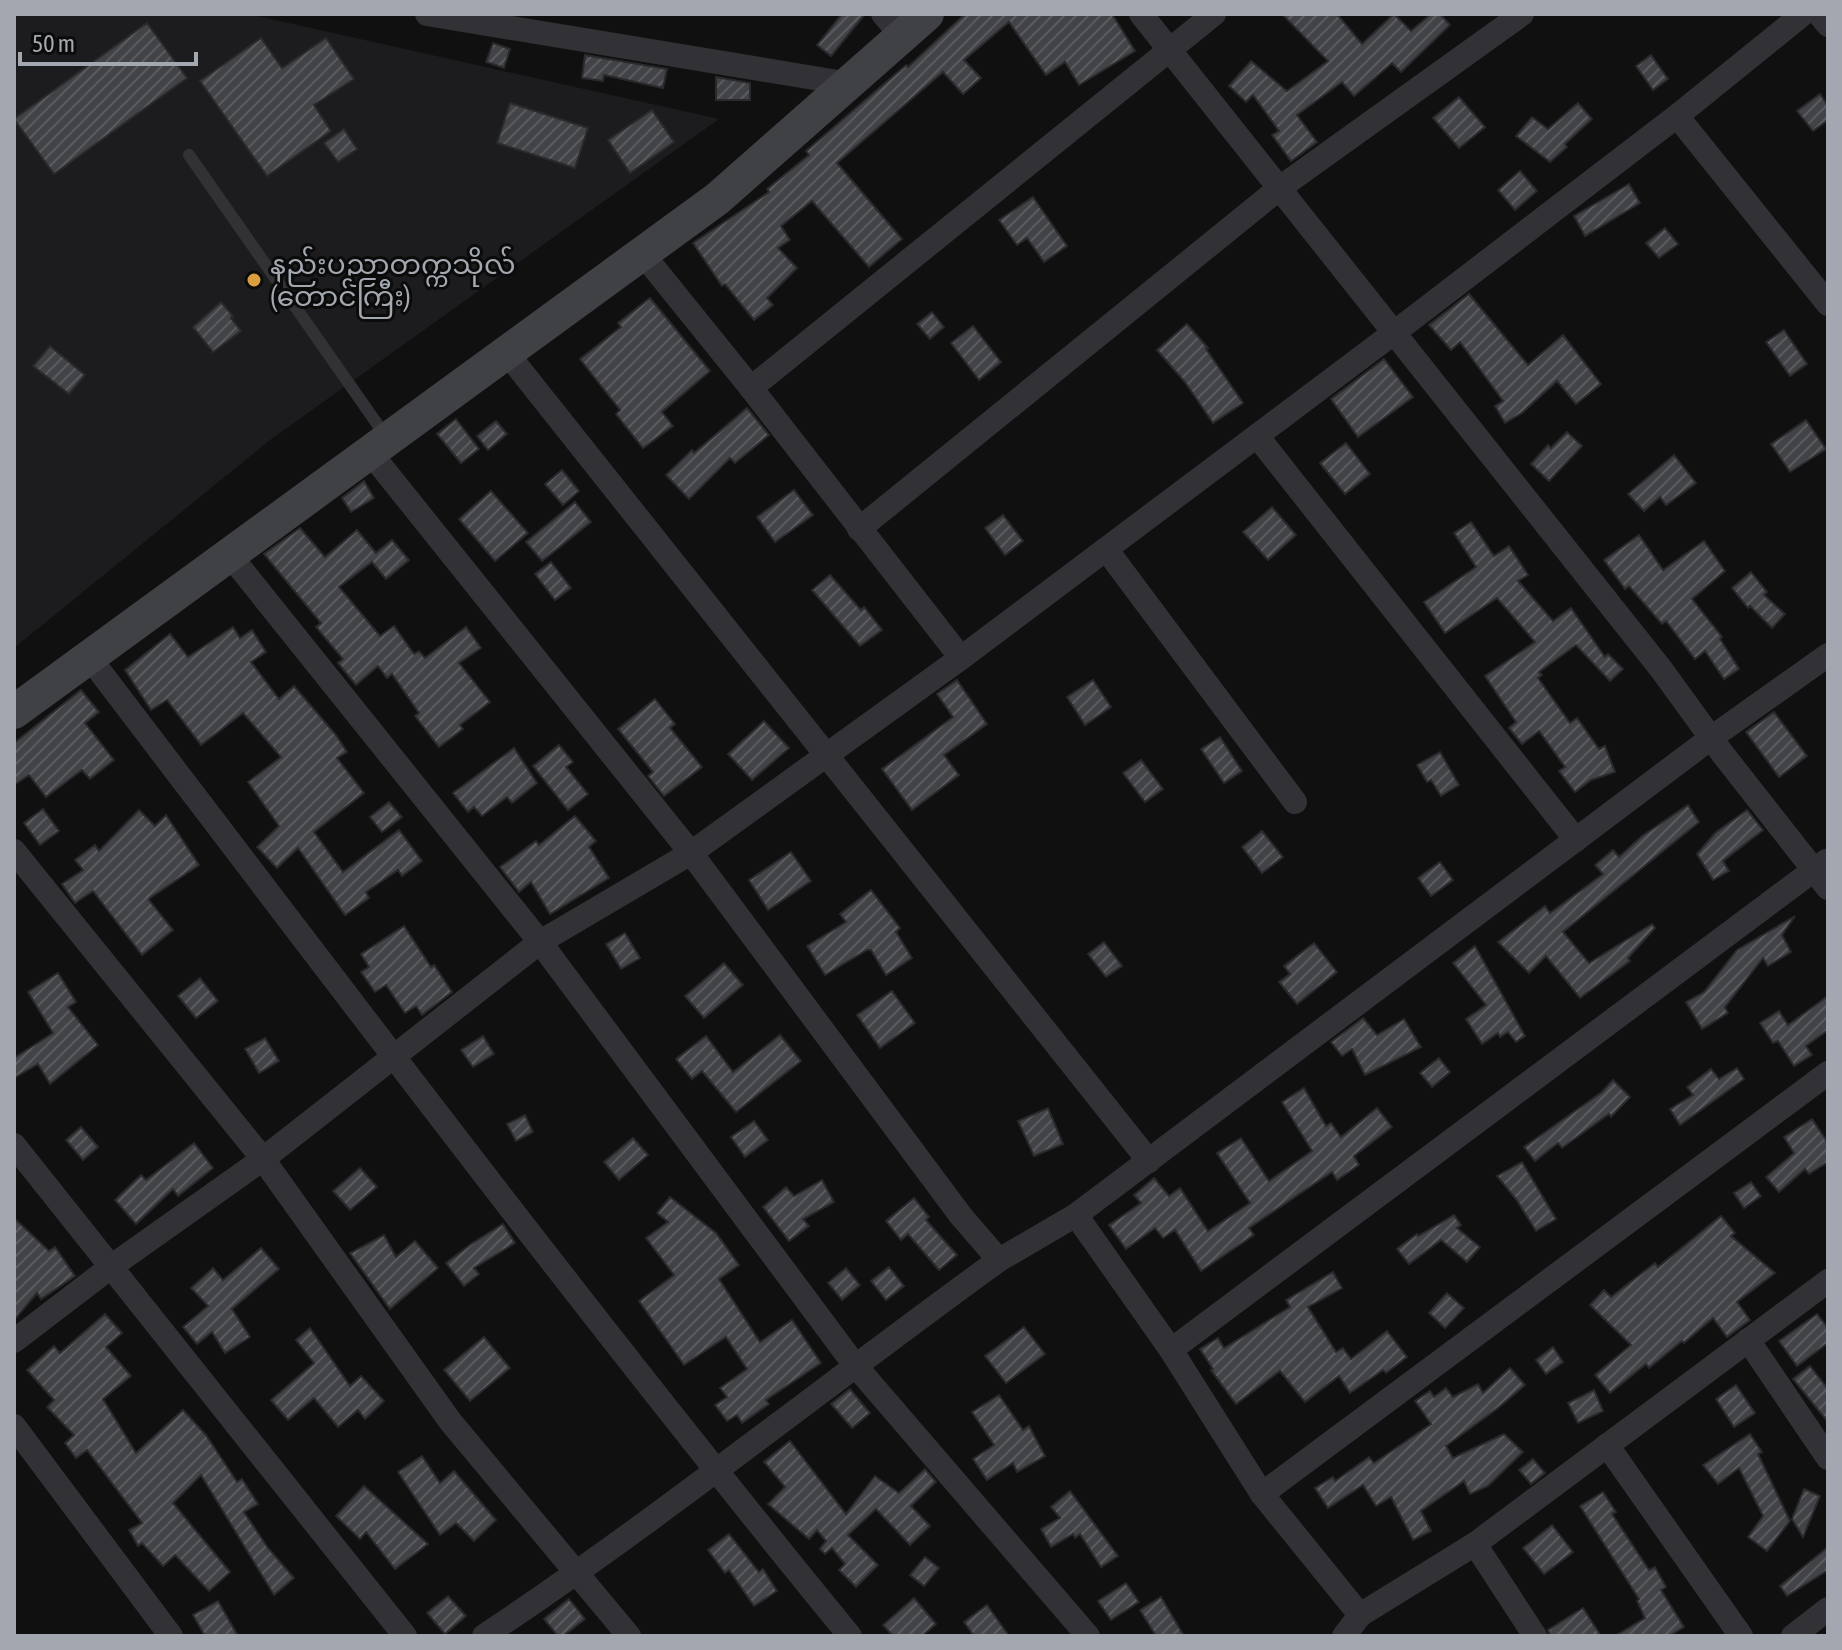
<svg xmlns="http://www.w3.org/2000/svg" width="1842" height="1650" font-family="'Asap Condensed','Noto Sans Myanmar',sans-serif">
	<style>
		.built { fill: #1c1c1e }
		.building { fill: url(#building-hatch); stroke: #2a2a2d; stroke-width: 2 }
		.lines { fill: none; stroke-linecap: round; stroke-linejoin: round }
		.lane { stroke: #323236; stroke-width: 12 }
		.street { stroke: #323236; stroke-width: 24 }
		.secondary { stroke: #404145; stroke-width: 34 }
		.poi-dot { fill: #da9e3f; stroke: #0b0b0c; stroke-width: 3 }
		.labels { text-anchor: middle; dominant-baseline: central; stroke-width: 6; stroke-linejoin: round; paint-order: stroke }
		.poi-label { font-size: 28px; fill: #a3a8b0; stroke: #0b0b0c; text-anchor: start }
	</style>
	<defs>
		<pattern id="building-hatch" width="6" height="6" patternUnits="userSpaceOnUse" patternTransform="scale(2)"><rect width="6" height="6" fill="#424346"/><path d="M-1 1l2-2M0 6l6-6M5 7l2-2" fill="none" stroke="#5a5b5e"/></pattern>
	</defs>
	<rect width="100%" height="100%" fill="#101011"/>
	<path class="built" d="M14,14H248L719,119L270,440L14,648Z"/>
	<g class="building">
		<path d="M842,14H865L831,56L817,45Z"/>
		<path d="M965,14H1112L1135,51L1079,85L1065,62L1046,75L1009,22L964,60L981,78L963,94L943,72L837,163L902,239L869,267L812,201L781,226L790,240L778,248L797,268L767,298L773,305L754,320L725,284L722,286L693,243L769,192L767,189L809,155L806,151L906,65L908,67Z"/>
		<path d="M1282,14H1337L1362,44L1394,14L1411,31L1431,14H1440L1450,25L1401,72L1392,63L1354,96L1342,82L1297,115L1317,142L1291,161L1272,135L1279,131L1253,95L1246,102L1229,86L1251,61L1287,91L1328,61Z"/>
		<path d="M147,23L187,78L54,174L14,119Z"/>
		<path d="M261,38L282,68L326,38L354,79L314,105L331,131L267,176L200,81Z"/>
		<path d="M493,43L510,49L504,68L486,62Z"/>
		<path d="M585,55L667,69L663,88L604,75L603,81L582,78Z"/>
		<path d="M1651,55L1668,79L1653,90L1636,66Z"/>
		<path d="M716,77L750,83V100H716Z"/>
		<path d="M1820,94L1828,106V120L1813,131L1797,111Z"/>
		<path d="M1459,97L1485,127L1459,148L1433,118Z"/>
		<path d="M510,103L588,128L575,168L497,143Z"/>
		<path d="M1578,103L1592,119L1565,144L1567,147L1550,162L1516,136L1532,117L1548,129Z"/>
		<path d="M652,110L674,142L630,173L608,140Z"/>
		<path d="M344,129L357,149L338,162L324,143Z"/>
		<path d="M1520,171L1537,191L1515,210L1498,190Z"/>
		<path d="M1629,184L1640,203L1585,236L1574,216Z"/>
		<path d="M1033,197L1067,246L1044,262L1027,238L1017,245L999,220Z"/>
		<path d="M1665,228L1678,244L1659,258L1646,243Z"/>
		<path d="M1469,294L1528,365L1563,335L1601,384L1576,404L1557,381L1522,413L1505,423L1495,406L1503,401L1460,342L1451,350L1429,325Z"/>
		<path d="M650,298L710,371L662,412L673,426L643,448L616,414L620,410L580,359L621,327L618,323Z"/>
		<path d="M221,302L233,316L231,318L241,331L213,352L193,327Z"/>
		<path d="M932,312L944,327L930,339L917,324Z"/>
		<path d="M1187,324L1208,348L1206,349L1243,403L1213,423L1185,382L1157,350Z"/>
		<path d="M973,326L1001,362L979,380L951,343Z"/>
		<path d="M1784,330L1807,364L1790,376L1766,342Z"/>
		<path d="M50,346L85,375L69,394L33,366Z"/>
		<path d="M1384,359L1413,397L1358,437L1331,399Z"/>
		<path d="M747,408L769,435L735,463L730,458L689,499L666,475L692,450L694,453Z"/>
		<path d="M456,419L479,449L461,463L437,434Z"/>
		<path d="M1806,420L1826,449L1790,472L1771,444Z"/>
		<path d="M496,421L507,434L488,450L477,436Z"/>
		<path d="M1567,432L1582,446L1549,481L1531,464L1548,445L1551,448Z"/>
		<path d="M1346,443L1370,474L1345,494L1320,463Z"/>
		<path d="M1674,455L1696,483L1666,505L1660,497L1644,511L1628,494Z"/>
		<path d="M562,470L579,491L563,505L545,484Z"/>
		<path d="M364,481L374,498L351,512L342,498Z"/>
		<path d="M794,490L813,515L775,542L757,517Z"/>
		<path d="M491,491L528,533L495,561L459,519Z"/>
		<path d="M575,502L591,522L542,561L526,542Z"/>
		<path d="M1272,507L1296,535L1268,560L1243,532Z"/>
		<path d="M1003,515L1023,541L1005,555L985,528Z"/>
		<path d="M1471,522L1494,556L1509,546L1528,575L1518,581L1553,621L1571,608L1605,657L1608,654L1623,669L1610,681L1576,645L1539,672L1542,675L1538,678L1570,723L1577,718L1599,749L1605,746L1615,772L1591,780L1575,792L1559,771L1565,767L1539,731L1522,744L1509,728L1516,722L1485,676L1535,642L1497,598L1445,633L1424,602L1476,567L1454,533Z"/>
		<path d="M300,528L325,557L357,530L376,553L392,540L409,560L386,579L372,562L339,587L380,636L394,626L414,654L419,651L425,658L466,627L481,648L459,663L490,702L460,725L463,729L439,747L415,716L419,713L392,674L387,678L378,666L356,685L338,663L343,659L316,627L321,623L264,554Z"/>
		<path d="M1639,535L1663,570L1704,541L1725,571L1692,599L1722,637L1720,639L1739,669L1724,679L1705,651L1695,659L1666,621L1662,624L1629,586L1625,589L1604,560Z"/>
		<path d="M551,562L571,588L555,600L535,574Z"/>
		<path d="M1751,572L1767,592L1764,595L1785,614L1772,628L1750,606L1748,608L1732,588Z"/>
		<path d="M830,575L861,610L864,607L882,630L860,646L812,590Z"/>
		<path d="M233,627L240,638L252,630L266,652L251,662L279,699L294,686L336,735L347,752L337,758L364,793L314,832L343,872L399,830L422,861L402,876L398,870L366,892L369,898L345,915L298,848L277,868L257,847L279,826L248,782L281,757L243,713L201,745L167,700L151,710L125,670L170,634L188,657Z"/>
		<path d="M957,680L987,724L944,755L959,775L912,810L882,769L953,717L937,694Z"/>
		<path d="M1093,680L1111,707L1085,725L1067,697Z"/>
		<path d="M81,690L99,712L85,723L114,760L90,779L82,770L46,797L29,775L14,785V743Z"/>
		<path d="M655,699L675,724L670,728L702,767L664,796L648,776L653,772L618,729Z"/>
		<path d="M1774,712L1807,756L1779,777L1746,732Z"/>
		<path d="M764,721L789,748L752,780L728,754Z"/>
		<path d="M1220,737L1242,771L1224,783L1201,749Z"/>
		<path d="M559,745L573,762L566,767L588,794L568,810L533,766Z"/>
		<path d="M514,748L537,783L512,803L507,797L482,816L474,807L468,812L453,793Z"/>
		<path d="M1440,752L1459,785L1441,796L1431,780L1427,782L1417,765Z"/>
		<path d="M1141,760L1163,789L1145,802L1123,773Z"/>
		<path d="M389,802L402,817L382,832L370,817Z"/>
		<path d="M1688,805L1699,822L1563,932L1589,963L1652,924L1655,928L1628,958L1630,961L1580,998L1546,956L1529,973L1498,942L1545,906L1550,913L1603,874L1595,865L1613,850L1619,857L1642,836Z"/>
		<path d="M43,809L59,831L40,845L24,823Z"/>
		<path d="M139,810L155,826L166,815L199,865L150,898L149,900L173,930L142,955L93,891L75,903L62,884L83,870L75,860L95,845L99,851Z"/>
		<path d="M1747,810L1763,830L1723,861L1729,871L1713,880L1697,854L1715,833Z"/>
		<path d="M575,816L596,841L589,847L609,878L550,914L531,882L519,892L500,867L536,841L539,845Z"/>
		<path d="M1262,831L1283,857L1262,873L1242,847Z"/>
		<path d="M791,852L811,881L768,910L749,880Z"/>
		<path d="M1440,862L1453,880L1431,896L1418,878Z"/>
		<path d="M871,890L900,928L896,932L912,958L886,975L871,950H867L825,975L807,946L846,922L840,914Z"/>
		<path d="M1795,916L1782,935L1791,952L1768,966L1763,958L1725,1007L1728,1013L1702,1029L1686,1002L1704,992L1737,950Z"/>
		<path d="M404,926L431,967L434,965L452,992L422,1015L416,1006L405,1013L386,985L375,992L361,972L369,967L361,954Z"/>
		<path d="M625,933L640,958L621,969L606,944Z"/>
		<path d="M1104,942L1122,966L1106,977L1088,954Z"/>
		<path d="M1314,943L1337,972L1297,1004L1279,982L1290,974L1284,966Z"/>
		<path d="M1475,946L1525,1036L1516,1042L1508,1032L1500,1037L1498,1033L1482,1044L1466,1019L1486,1005L1453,963Z"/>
		<path d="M724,963L743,985L704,1018L685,996Z"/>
		<path d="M58,973L76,1002L68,1007L98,1045L50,1084L38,1064L14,1078V1058L53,1033L28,992Z"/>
		<path d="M200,978L218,1001L196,1018L178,996Z"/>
		<path d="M892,991L915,1023L880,1048L857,1015Z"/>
		<path d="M1828,996V1030L1806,1046L1812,1055L1794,1066L1778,1041L1773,1043L1760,1023L1779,1011L1788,1025Z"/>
		<path d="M1363,1018L1377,1035L1404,1019L1421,1047L1365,1075L1352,1049L1342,1056L1331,1042Z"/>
		<path d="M780,1035L801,1061L736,1112L702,1071L692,1079L676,1059L706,1036L733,1072Z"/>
		<path d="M483,1036L494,1054L473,1067L461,1050Z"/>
		<path d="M265,1038L279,1061L259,1073L245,1049Z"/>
		<path d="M1439,1058L1450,1072L1432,1087L1420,1073Z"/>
		<path d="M1737,1068L1744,1079L1680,1125L1670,1109L1693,1095L1687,1087L1711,1069L1719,1079Z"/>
		<path d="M1613,1080L1630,1097L1611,1117L1609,1114L1562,1148L1558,1143L1535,1161L1524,1147L1602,1092Z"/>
		<path d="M1304,1088L1326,1126L1331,1123L1341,1137L1377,1108L1392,1127L1354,1156L1359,1165L1337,1180L1332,1172L1249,1228L1254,1235L1201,1271L1175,1230L1163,1238L1155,1228L1126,1249L1109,1225L1141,1203L1134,1195L1154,1178L1169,1196L1180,1188L1208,1231L1250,1203L1217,1153L1241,1138L1269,1181L1312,1151L1282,1102Z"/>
		<path d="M1048,1108L1063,1144L1034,1156L1018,1121Z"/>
		<path d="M525,1115L533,1132L516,1141L507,1124Z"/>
		<path d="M1812,1119L1828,1143V1162L1809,1174L1805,1169L1779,1192L1766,1177L1794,1153L1784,1137Z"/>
		<path d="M754,1121L768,1140L745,1157L731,1137Z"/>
		<path d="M81,1127L98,1147L83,1160L66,1140Z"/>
		<path d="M633,1138L648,1155L619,1180L604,1162Z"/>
		<path d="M194,1143L213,1168L178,1196L173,1189L136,1224L115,1200L141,1175L146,1180Z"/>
		<path d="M1522,1162L1556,1219L1536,1231L1516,1199L1497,1176Z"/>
		<path d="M360,1168L377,1187L350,1210L333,1191Z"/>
		<path d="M822,1180L834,1202L803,1219L809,1226L789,1241L763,1207L786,1187L794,1196Z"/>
		<path d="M1751,1182L1761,1196L1744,1208L1734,1193Z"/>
		<path d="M670,1197L716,1233L739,1265L719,1279L760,1342L792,1320L821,1363L766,1400L769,1404L742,1423L737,1415L727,1421L715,1405L727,1397L720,1388L747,1369L726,1337L684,1365L639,1301L674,1275L646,1238L668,1222L657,1213Z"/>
		<path d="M914,1198L929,1217L926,1220L957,1255L939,1270L908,1234L901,1240L886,1221Z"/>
		<path d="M1454,1215L1461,1225L1457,1228L1480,1247L1467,1262L1441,1240L1409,1264L1397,1249L1417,1234L1418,1236Z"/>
		<path d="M1721,1216L1735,1233L1731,1236L1775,1273L1737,1302L1750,1320L1727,1337L1713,1318L1684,1343L1682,1341L1649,1368L1646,1364L1610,1393L1595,1375L1631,1345L1590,1305L1604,1290L1611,1297L1655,1263L1658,1267Z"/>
		<path d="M14,1218L49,1251L55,1247L75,1276L41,1299L37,1293L14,1320Z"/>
		<path d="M503,1224L515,1243L474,1268L479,1274L464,1286L446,1263L471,1244Z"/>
		<path d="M384,1235L396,1257L415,1241L438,1268L390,1309L350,1253Z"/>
		<path d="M261,1248L279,1269L232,1309L250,1337L225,1353L212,1332L197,1344L183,1327L208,1306L191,1288L213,1268L223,1280Z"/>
		<path d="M889,1267L904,1286L886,1300L871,1281Z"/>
		<path d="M846,1268L860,1285L842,1300L828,1283Z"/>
		<path d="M1333,1272L1342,1288L1308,1307L1336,1352L1343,1348L1351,1359L1387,1331L1407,1357L1386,1373L1383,1370L1350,1393L1339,1376L1305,1402L1280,1371L1236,1404L1211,1370L1213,1369L1200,1349L1218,1338L1224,1348L1290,1307L1286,1300Z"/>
		<path d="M1447,1293L1464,1308L1445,1328L1429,1313Z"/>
		<path d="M105,1314L122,1333L106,1347L131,1376L103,1399L136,1453L183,1410L206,1435L237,1482L242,1479L258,1504L244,1512L268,1548L294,1578L274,1595L201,1475L173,1503L230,1572L209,1591L175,1555L163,1566L142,1543L138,1546L129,1530L142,1523L87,1450L76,1458L65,1443L74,1435L47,1407L54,1400L27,1370L54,1346L60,1353Z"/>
		<path d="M1817,1314L1828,1328V1343L1797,1366L1779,1341Z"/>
		<path d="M1024,1327L1045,1354L1006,1383L985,1356Z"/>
		<path d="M310,1328L350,1386L361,1376L384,1401L365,1419L358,1410L338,1427L314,1398L288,1420L271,1400L314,1363L296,1340Z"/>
		<path d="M484,1337L510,1368L470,1401L444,1370Z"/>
		<path d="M1553,1347L1563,1362L1546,1374L1536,1360Z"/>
		<path d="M1810,1366L1828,1389V1422L1793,1379Z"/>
		<path d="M1510,1368L1525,1385L1498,1408L1446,1446L1453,1458L1504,1434L1523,1452L1488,1486L1470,1494L1464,1481L1421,1511L1431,1531L1413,1540L1391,1497L1376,1506L1363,1485L1328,1508L1315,1488L1333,1477L1335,1481L1369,1457L1374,1463L1431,1424L1415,1401L1430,1391L1434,1397L1446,1388L1453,1397L1478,1384L1483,1393Z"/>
		<path d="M1736,1385L1755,1413L1734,1427L1716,1399Z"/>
		<path d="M850,1389L870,1413L852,1428L831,1404Z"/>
		<path d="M1594,1390L1603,1411L1578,1423L1568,1403Z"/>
		<path d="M999,1395L1023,1430L1029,1426L1045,1456L1017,1472L1013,1463L987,1480L973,1459L994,1445L972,1412Z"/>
		<path d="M1750,1434L1762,1452L1758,1454L1790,1521L1767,1551L1748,1537L1763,1516L1739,1468L1718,1484L1703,1465Z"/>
		<path d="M790,1441L846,1514L875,1476L899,1493L925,1469L936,1482L911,1506L930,1526L910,1545L876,1509L848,1535L878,1565L856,1587L839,1570L845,1564L832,1548L825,1554L820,1549L826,1541L817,1530L809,1539L768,1504L785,1487L764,1462Z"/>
		<path d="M422,1456L440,1483L454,1471L496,1520L474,1541L456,1523L440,1535L398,1472Z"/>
		<path d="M1533,1459L1545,1473L1531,1484L1519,1470Z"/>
		<path d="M364,1486L428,1544L395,1569L366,1532L360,1539L336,1516Z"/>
		<path d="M1804,1489L1820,1496L1803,1537L1792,1519Z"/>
		<path d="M1070,1491L1118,1556L1101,1567L1080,1534L1075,1538L1073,1534L1051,1547L1041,1529L1060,1518L1051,1507Z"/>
		<path d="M1603,1492L1616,1512L1612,1514L1649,1570L1655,1567L1666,1587L1661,1590L1684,1627L1669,1636H1615L1645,1618L1637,1601L1639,1599L1580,1506Z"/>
		<path d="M1552,1525L1573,1552L1544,1574L1523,1548Z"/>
		<path d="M729,1534L759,1572L763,1569L777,1591L754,1606L729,1570L725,1573L708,1550Z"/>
		<path d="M1828,1547V1570L1787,1596L1780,1586Z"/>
		<path d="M925,1557L939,1568L924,1586L910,1575Z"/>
		<path d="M1126,1583L1139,1602L1111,1620L1098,1601Z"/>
		<path d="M448,1596L466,1616L445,1634L427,1613Z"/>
		<path d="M1161,1597L1184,1636H1156L1140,1610Z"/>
		<path d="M914,1598L936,1624L922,1636H893L883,1625Z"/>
		<path d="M569,1599L585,1619L563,1636H558L544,1619Z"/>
		<path d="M218,1601L238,1636H205L193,1615Z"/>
		<path d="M987,1605L1009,1636H974L964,1622Z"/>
		<path d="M1583,1608L1601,1636H1550L1548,1630Z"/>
	</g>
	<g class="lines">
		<path class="lane" d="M189,155L387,438"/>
		<g class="street">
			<path d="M427,14L850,84"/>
			<path d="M883,14L902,36"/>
			<path d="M1141,14L1661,669L1722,753L1828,888"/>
			<path d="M1819,14L1828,25"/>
			<path d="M1677,116L1828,304"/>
			<path d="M642,253L751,388L961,658"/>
			<path d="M506,352L1149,1161"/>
			<path d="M751,388L1214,14"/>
			<path d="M1257,436L1576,840"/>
			<path d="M369,451L691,853L961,1216L999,1260L1076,1215L1171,1350L1262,1494L1360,1615L1344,1636"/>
			<path d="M859,529L1281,187L1522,14"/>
			<path d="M1106,549L1295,802"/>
			<path d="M229,554L540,942L854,1364L1088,1636"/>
			<path d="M89,657C340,986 588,1316 850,1636"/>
			<path d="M14,851L263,1159L450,1421L629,1636"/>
			<path d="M14,1145L405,1636"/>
			<path d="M1076,1215L1711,738L1828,655"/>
			<path d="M1748,1340L1828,1458"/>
			<path d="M14,1341L112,1266L263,1159L540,942L691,853L961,658L1395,332L1677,116L1803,14"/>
			<path d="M1171,1350L1826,861"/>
			<path d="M14,1426L171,1636"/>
			<path d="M1607,1445L1741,1636"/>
			<path d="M1262,1494L1828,1073"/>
			<path d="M1475,1544L1535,1636"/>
			<path d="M1360,1615L1475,1544L1828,1281"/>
			<path d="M484,1636C661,1518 826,1385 999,1260"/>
			<path d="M1793,1636L1828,1609"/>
		</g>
		<path class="secondary" d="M14,712L717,199L927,14"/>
	</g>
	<circle class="poi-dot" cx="254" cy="280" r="8"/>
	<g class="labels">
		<g class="poi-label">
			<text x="270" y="264">နည်းပညာတက္ကသိုလ်<tspan x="270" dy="32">(တောင်ကြီး)</tspan></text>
		</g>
	</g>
	<rect width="1842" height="1650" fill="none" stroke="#a3a8b0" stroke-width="32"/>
	<path d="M20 52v12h176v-12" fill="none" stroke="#a3a8b0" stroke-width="4"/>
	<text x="32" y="52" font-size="24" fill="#a3a8b0" stroke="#0b0b0c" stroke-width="6" paint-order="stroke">50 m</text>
</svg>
